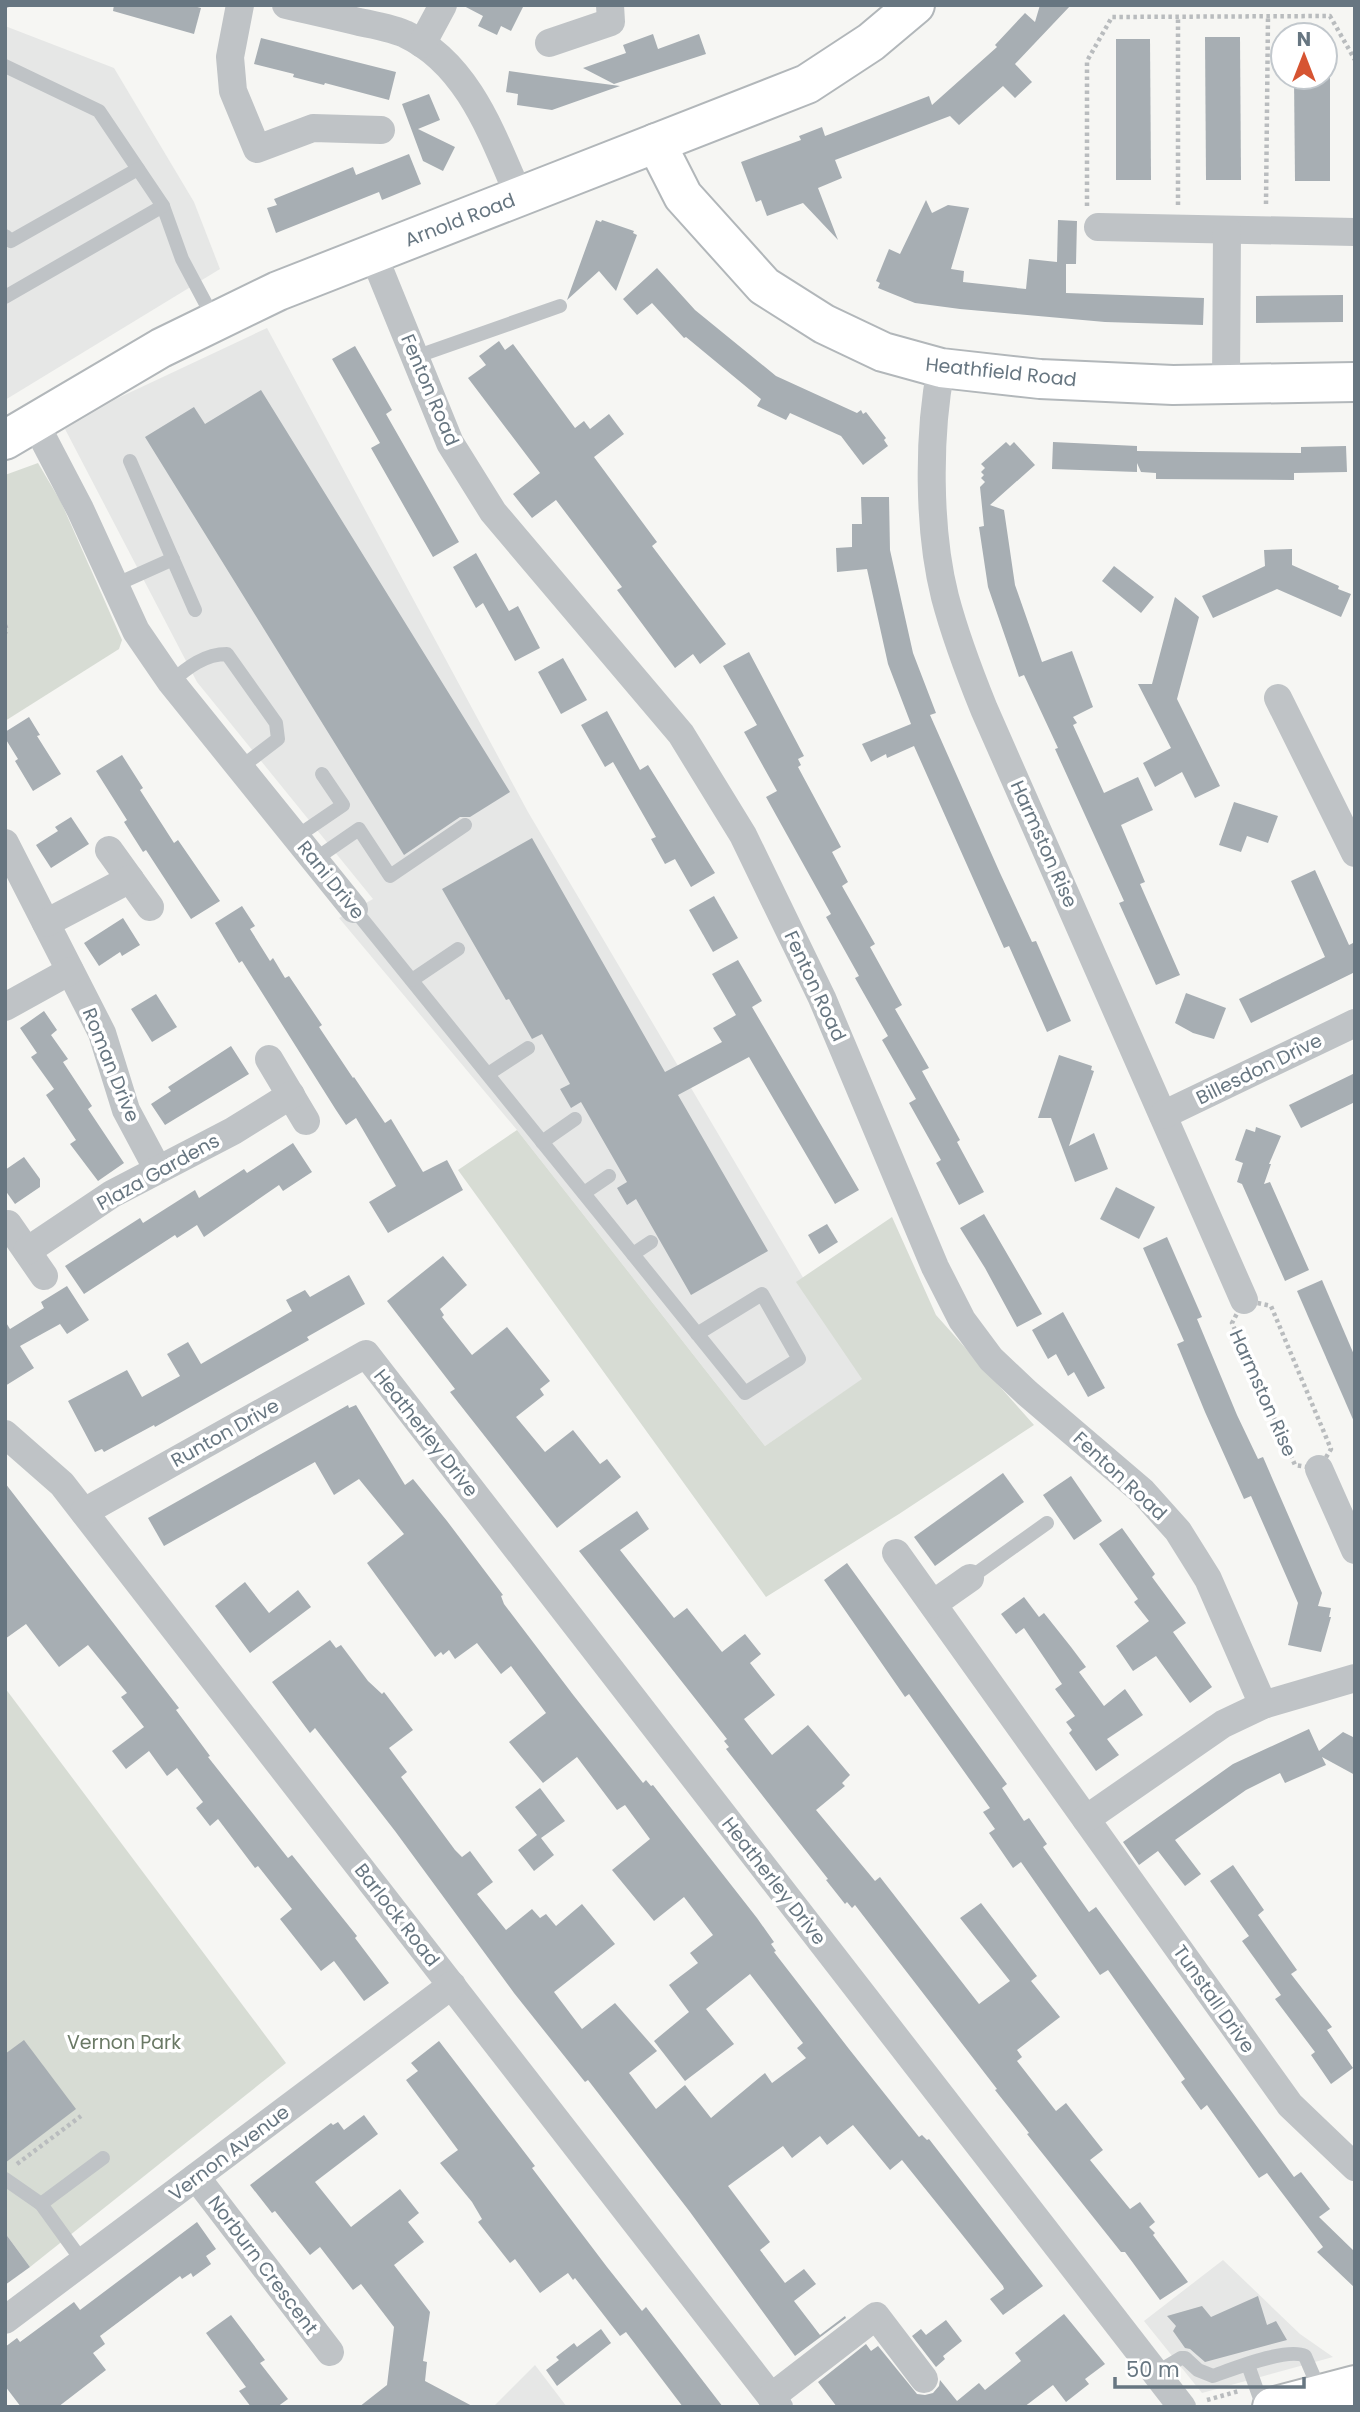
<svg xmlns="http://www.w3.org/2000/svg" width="1360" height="2412" font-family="Poppins,sans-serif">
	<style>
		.built { fill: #e6e7e6 }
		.green { fill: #d7dcd4 }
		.building { fill: #a7aeb3 }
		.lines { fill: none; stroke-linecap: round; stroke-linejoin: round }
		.secondary-casing { stroke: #b2b7ba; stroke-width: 42 }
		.highway-casing { stroke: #b2b6b8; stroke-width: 42 }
		.path { stroke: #b9bcbe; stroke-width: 4.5; stroke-dasharray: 3.5 3.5; stroke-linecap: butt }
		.lane { stroke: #bfc3c6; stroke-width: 14 }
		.street { stroke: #bfc3c6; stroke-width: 28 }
		.secondary { stroke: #fff; stroke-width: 38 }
		.highway { stroke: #fff; stroke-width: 38 }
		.labels { text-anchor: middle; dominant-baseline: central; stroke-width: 7; stroke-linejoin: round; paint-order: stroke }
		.street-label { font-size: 19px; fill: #677681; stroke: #fff }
		.park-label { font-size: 19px; fill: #6a7965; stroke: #fff }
	</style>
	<rect width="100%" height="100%" fill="#f6f6f3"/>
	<g class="built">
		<path d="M5,26L114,68L194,202L220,269L5,400Z"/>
		<path d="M267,328L528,812L863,1379L765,1446L517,1130L339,918L373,899L197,682L65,429L116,399Z"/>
		<path d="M1223,2260L1300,2334L1333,2357L1202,2393L1144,2321Z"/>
		<path d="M535,2365L567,2407H493Z"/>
	</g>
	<g class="green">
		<path d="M38,463L61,502L122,640L119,649L5,721V475Z"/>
		<path d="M517,1130L765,1446L862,1379L796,1282L892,1217L936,1315L1034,1425L899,1514L766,1597L458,1170Z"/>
		<path d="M5,1688L286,2063L30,2267L5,2233Z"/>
	</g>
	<g class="building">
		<path d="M114,5H190L201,8L194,34L113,11Z"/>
		<path d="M462,5H524L511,31L501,26L497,35L478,26L483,16Z"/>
		<path d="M1040,5H1071L1015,64L1032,82L1015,98L1003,86L959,125L950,116L835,160L842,178L818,188L838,240L803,203L767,216L761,200L756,202L741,162L801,140L799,136L822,127L825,136L929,96L932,105L997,47L995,45L1025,13L1035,22Z"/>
		<path d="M653,34L658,49L699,34L706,54L614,84L583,68L626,53L623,45Z"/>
		<path d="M1205,37H1240L1241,180H1206Z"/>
		<path d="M261,38L396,72L389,100L325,83L324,85L293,77L294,74L254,64Z"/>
		<path d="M1116,39H1150L1151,180H1116Z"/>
		<path d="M509,71L537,75L620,86L552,110L517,105L518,94L506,92Z"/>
		<path d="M1294,77H1330V181H1295Z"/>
		<path d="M429,94L440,120L418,129L455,147L443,171L423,161L402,104Z"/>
		<path d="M409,154L421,184L382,200L379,192L276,233L267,208L277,205L274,199L353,167L356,175Z"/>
		<path d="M926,200L932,213L948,205L969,208L951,269L964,271L963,282L1026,289L1029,259L1057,262L1058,220L1077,221L1076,264H1066V293L1204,298L1203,325L1105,322L960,309L915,303L878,288L880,283L876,281L889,249L900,254Z"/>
		<path d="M596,220L601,222L602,220L634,231L633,233L637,235L616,291L599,271L567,300Z"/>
		<path d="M657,268L695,310L776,376L857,413L861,410L863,414L866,412L886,438L884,440L888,446L863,465L841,436L790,413L786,420L757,406L761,399L686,337L684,338L652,303L637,315L623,299Z"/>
		<path d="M1343,295V322L1256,323V296Z"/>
		<path d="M499,341L505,350L513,344L575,428L584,421L590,429L609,414L624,434L594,457L657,542L652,546L726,644L700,664L693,654L675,668L617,590L622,587L556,500L532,518L513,494L540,473L468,378L486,365L479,356Z"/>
		<path d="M355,346L392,410L386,414L459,542L433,557L371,448L380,443L332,359Z"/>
		<path d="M261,390L510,792L470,817H460L404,855L145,437L194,407L205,424Z"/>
		<path d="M1006,442L1010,446L1014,442L1035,465L990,505L1004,510L1015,585L1042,662L1072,651L1093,707L1073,717L1077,723L1073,725L1104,793L1138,777L1153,810L1121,825L1145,882L1140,884L1180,975L1156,985L1119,903L1124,901L1055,749L1058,748L1024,675L1019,677L988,587L979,527L984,526L980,487L985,482L981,478L984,475L981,472L985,468L981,464Z"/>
		<path d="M1053,442L1137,446V451L1199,452L1301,453V447L1346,446L1347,472L1294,473V480L1156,479V473L1141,472L1137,463V472L1052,469Z"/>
		<path d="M861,497H889L890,550L913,653L936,713L930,715L1000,873L1032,942L1036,941L1071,1021L1047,1032L1009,946L1004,948L914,746L887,758L886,754L871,762L862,744L911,724L888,664L867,569L837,572L836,548L852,547V524H862Z"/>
		<path d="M1292,549V565L1339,586L1338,589L1351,594L1341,617L1277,589L1213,618L1202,596L1265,566L1264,550Z"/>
		<path d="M476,553L509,611L518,606L540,648L515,661L483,603L476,608L453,567Z"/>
		<path d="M1114,566L1154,597L1141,613L1102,581Z"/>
		<path d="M1175,597L1199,617L1177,699L1220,786L1195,798L1182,772L1155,787L1143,763L1171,748L1138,684H1152Z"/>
		<path d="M749,652L804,756L798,759L801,765L798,767L841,847L832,852L848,882L842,886L875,944L870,947L902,1005L895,1009L929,1068L922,1071L960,1140L957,1142L984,1192L959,1205L936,1163L941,1160L909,1103L916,1099L882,1040L888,1036L855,978L859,976L826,917L831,914L766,797L777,791L744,732L757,725L723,666Z"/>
		<path d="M563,658L587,700L561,714L538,672Z"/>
		<path d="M607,711L640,770L648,765L715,873L691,887L675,859L665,864L651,839L656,837L613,762L605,767L581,725Z"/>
		<path d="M29,717L40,735L37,736L61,774L33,791L15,761L18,759L5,738V732Z"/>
		<path d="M122,755L143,788L140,790L174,843L178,840L220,901L191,919L146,850L143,852L124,822L127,820L96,771Z"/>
		<path d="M1234,802L1278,816L1268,843L1247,836L1241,852L1219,845Z"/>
		<path d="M71,817L89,844L51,868L36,845L58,831L55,827Z"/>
		<path d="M532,838L665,1072L722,1042L713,1028L736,1015L712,974L738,960L762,1001L752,1007L859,1190L835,1204L749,1057L678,1095L768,1251L691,1295L636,1199L627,1205L617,1188L627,1182L581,1102L571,1108L560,1089L570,1084L542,1034L532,1039L509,999L506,1000L442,889Z"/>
		<path d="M1315,870L1349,945L1355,942V972L1251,1023L1239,999L1325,957L1291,881Z"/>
		<path d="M714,896L738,938L713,952L689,910Z"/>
		<path d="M242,906L255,926L250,929L270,961L273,958L285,978L289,976L322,1025L319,1027L353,1078L354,1077L385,1123L391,1119L423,1172L447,1160L463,1190L388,1233L369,1202L396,1186L356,1118L346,1125L336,1110L242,961L239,963L215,923Z"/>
		<path d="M123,918L140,945L122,956L120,952L99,966L84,943Z"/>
		<path d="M1186,993L1226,1008L1214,1039L1193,1033L1175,1023Z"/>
		<path d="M156,994L177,1027L152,1042L131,1009Z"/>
		<path d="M44,1011L57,1030L51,1035L68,1059L63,1062L92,1106L88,1109L124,1163L98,1181L70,1144L76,1140L46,1095L54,1089L31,1057L37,1053L20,1028Z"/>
		<path d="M231,1046L249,1074L165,1125L151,1104L171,1091L168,1087Z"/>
		<path d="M1059,1055L1092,1066L1091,1070L1094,1071L1069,1146L1094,1133L1108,1169L1075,1182L1051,1118H1038Z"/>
		<path d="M1355,1073V1102L1301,1128L1289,1105Z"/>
		<path d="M1256,1127L1281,1136L1269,1164H1271L1264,1184L1270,1182L1309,1270L1285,1281L1242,1184L1237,1182L1243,1163L1235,1160L1246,1129L1255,1132Z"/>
		<path d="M293,1143L312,1172L283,1191L279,1185L204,1237L197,1225L177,1238L175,1235L84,1294L65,1266L140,1218L143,1223L195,1190L199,1198L244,1169L247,1173Z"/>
		<path d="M24,1157L40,1179V1187L15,1204L5,1190V1170Z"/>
		<path d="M1116,1187L1155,1207L1139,1239L1100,1219Z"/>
		<path d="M984,1214L1042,1314L1017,1327L985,1268L960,1228Z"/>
		<path d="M827,1224L838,1242L819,1254L808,1235Z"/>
		<path d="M1167,1237L1202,1317L1197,1319L1237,1415L1258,1459L1263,1457L1322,1593L1318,1606L1331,1608L1329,1617H1331L1321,1652L1288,1645L1298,1603L1251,1496L1244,1499L1205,1412L1177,1344L1184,1341L1143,1248Z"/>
		<path d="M443,1256L467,1285L440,1309L444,1315L442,1317L472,1355L507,1327L550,1381L540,1389L544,1395L516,1417L545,1452L573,1430L600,1464L607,1459L621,1477L557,1528L450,1392L455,1389L387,1301Z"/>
		<path d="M349,1275L365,1304L307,1337L309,1340L155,1427L154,1425L104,1452L102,1449L95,1452L68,1401L127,1370L142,1397L180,1376L167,1354L188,1342L201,1364L292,1311L286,1300L305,1290L310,1297Z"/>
		<path d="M1322,1280L1355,1357V1424L1297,1291Z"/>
		<path d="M67,1286L89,1320L67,1334L60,1324L20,1346L34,1368L5,1386V1321L10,1329L44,1308L41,1302Z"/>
		<path d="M1063,1312L1105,1388L1088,1397L1074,1372L1068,1376L1056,1354L1048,1359L1032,1330Z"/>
		<path d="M348,1405L349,1408L356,1405L405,1485L413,1479L447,1521L503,1595L501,1596L504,1604L574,1696L643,1783L646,1780L651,1786L653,1785L757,1918L774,1942L771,1944L776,1951L774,1952L849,2049L919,2137L922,2135L927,2140L929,2139L1043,2286L1003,2315L990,2299L1004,2289L1003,2286L960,2232L902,2160L890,2170L853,2125L827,2145L820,2136L792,2158L783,2146L728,2186L770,2242L760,2250L785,2283L804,2269L816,2284L794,2301L820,2335L845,2316L846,2318L795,2356L690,2212L588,2080L585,2082L514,1993L395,1831L315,1728L310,1733L272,1682L330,1640L336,1648L341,1645L368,1681L382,1694L384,1692L413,1730L389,1748L407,1772L401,1777L455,1850L462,1857L470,1851L493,1882L477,1894L506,1930L532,1909L540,1918L546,1914L556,1926L582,1904L615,1944L554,1992L582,2029L615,2003L657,2051L629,2073L656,2109L685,2085L711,2118L765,2073L772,2083L806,2058L797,2048L803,2043L750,1974L706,2009L734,2044L685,2081L654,2041L689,2012L669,1985L698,1963L690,1953L713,1935L684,1897L654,1921L612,1870L650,1839L625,1805L617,1810L577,1757L543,1783L509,1742L546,1713L511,1666L501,1674L477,1643L455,1659L449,1650L443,1655L441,1652L435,1657L367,1563L404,1534L359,1479L334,1495L315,1462L164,1546L148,1518Z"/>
		<path d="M1003,1473L1024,1502L935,1566L914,1537Z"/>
		<path d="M1071,1476L1102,1521L1074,1540L1043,1495Z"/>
		<path d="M5,1483L179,1708L176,1710L210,1756L208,1757L288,1858L292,1855L357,1936L355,1938L389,1983L364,2001L334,1961L321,1971L280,1919L292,1909L258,1866L255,1868L218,1819L210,1826L196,1808L203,1802L177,1768L167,1776L149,1751L126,1769L112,1751L144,1727L121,1697L127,1693L88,1645L59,1667L26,1624L5,1639Z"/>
		<path d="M637,1511L649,1529L620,1550L674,1618L687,1608L722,1652L745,1634L761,1654L750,1663L775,1695L744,1719L772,1755L808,1725L850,1775L842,1783L845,1786L816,1810L875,1881L880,1877L979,2004L1010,1981L960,1918L981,1903L1037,1976L1031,1981L1060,2017L1017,2050L1022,2057L1017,2061L1056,2111L1066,2103L1103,2150L1090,2160L1130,2209L1140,2202L1155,2222L1149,2227L1155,2233L1153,2235L1188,2282L1160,2300L1125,2252H1121L1027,2134L1029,2133L995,2090L997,2089L855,1905L852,1908L847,1902L845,1904L826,1880L828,1879L726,1749L729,1747L724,1741L727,1739L579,1551Z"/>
		<path d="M1122,1528L1155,1574L1152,1577L1186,1623L1173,1632L1212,1687L1190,1703L1156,1656L1133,1671L1116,1646L1149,1621L1134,1602L1138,1599L1099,1544Z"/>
		<path d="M847,1563L1007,1784L1002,1788L1024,1821L1029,1818L1047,1844L1043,1847L1089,1912L1096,1907L1294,2177L1301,2172L1330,2209L1319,2217L1355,2252V2288L1317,2252L1323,2247L1267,2173L1259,2178L1207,2105L1201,2110L1181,2082L1185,2079L1108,1970L1100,1975L1021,1862L1013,1868L989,1833L995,1829L983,1812L990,1808L909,1694L905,1697L824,1580Z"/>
		<path d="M245,1582L269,1613L298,1590L311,1607L250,1653L215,1606Z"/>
		<path d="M1024,1597L1039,1617L1044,1613L1071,1647L1086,1667L1079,1672L1104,1706L1125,1689L1143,1715L1107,1739L1119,1755L1096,1771L1069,1733L1072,1730L1066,1722L1075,1716L1055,1689L1062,1684L1024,1628L1016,1634L1001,1614Z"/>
		<path d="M1309,1729L1319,1751L1343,1732L1355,1738V1775L1322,1757L1326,1765L1285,1783L1280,1773L1246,1790L1175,1840L1201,1874L1185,1886L1158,1851L1139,1865L1123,1842L1233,1764Z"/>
		<path d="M540,1788L565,1821L541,1838L554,1855L534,1871L518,1850L537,1835L515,1807Z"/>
		<path d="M1233,1865L1264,1910L1258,1915L1297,1970L1291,1974L1332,2027L1327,2030L1353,2068L1331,2084L1311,2055L1315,2052L1275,1999L1281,1995L1242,1941L1249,1936L1210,1881Z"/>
		<path d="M24,2040L76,2109L5,2163V2054Z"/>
		<path d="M439,2041L535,2166L532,2168L607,2267L642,2311L646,2307L723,2407H683L626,2332L620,2336L575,2278L573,2280L568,2273L540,2293L515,2259L510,2263L478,2222L482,2219L472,2202L440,2163L458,2150L406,2080L418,2071L411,2063Z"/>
		<path d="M364,2115L378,2134L315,2182L351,2227L400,2189L419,2213L408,2222L424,2242L394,2265L430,2312L423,2361L427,2362L425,2381L474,2407H359L387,2385L394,2327L361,2284L353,2290L320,2247L310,2255L275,2211L272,2213L250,2185L331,2123L333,2125L338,2122L344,2130Z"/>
		<path d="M197,2222L216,2249L206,2256L211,2264L193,2277L191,2273L182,2279L180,2276L100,2336L105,2344L93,2353L106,2370L58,2407H21L5,2386V2347L17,2338L20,2342L74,2302L80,2310Z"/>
		<path d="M5,2233L30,2267L5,2285Z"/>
		<path d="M1258,2296L1267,2325L1276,2321L1287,2340L1205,2362L1190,2349L1185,2348L1173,2331L1176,2326L1167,2316L1202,2306L1211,2317Z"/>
		<path d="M1064,2314L1105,2364L1085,2379L1089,2384L1066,2402L1053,2385L1024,2407H837L818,2382L866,2344L871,2351L878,2346L917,2394L925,2395L933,2393L939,2386L940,2380L957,2401L979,2383L985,2390L1021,2361L1015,2353Z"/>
		<path d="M231,2315L265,2360L260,2363L288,2399L277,2407H251L239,2391L246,2387L206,2333Z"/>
		<path d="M946,2320L962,2341L943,2356L945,2359L936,2367L912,2336L921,2329L926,2335Z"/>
		<path d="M601,2329L611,2343L557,2386L546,2370L559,2360L556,2357L574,2343L577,2347Z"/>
	</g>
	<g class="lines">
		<defs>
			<g id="secondary">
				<path d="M656,143L683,196L764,286L824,324L883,352L941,368L1040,379L1173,385L1355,382"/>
				<path d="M5,440L161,348L278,291L807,84L871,42L915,5"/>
			</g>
			<path id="highway" d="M1272,2407L1355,2385"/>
		</defs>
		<use href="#secondary" class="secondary-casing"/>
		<use href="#highway" class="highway-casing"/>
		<g class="path">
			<path d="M8,5L9,7"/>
			<path d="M1266,204L1268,16"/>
			<path d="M1178,205V16"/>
			<path d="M1087,206V61L1112,17L1330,16L1355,60"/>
			<path d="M5,625L7,630L5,633"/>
			<path d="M1244,1300L1271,1306L1331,1449L1319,1469L1295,1465L1232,1323Z"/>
			<path d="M17,2164L81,2116"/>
			<path d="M1207,2400L1239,2391"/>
		</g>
		<g class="lane">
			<path d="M5,66L99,111L163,206L182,259L215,321"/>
			<path d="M5,236L11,241L138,169"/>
			<path d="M5,297L163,206"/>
			<path d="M415,357L560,306"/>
			<path d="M130,461L195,610"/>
			<path d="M115,585L173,559"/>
			<path d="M171,682C188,667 205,654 227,654L276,723L278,739L240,768"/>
			<path d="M296,837L343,805L322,774"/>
			<path d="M314,860L359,829L390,876L465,825"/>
			<path d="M354,909L745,1393L799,1359L762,1294L697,1334"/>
			<path d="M412,980L458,949"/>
			<path d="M488,1074L528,1048"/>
			<path d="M542,1142L575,1119"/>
			<path d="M584,1193L609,1176"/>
			<path d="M633,1254L651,1242"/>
			<path d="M970,1578L1047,1523"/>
			<path d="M5,2179L41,2204L83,2262"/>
			<path d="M41,2204L103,2158"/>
			<path d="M1248,2365L1263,2407"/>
			<path d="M1156,2373L1181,2358H1185L1198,2370L1213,2376C1233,2369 1287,2347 1305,2356L1320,2391"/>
		</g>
		<g class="street">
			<path d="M240,5L230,57L233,91L257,149L313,128L381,130"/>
			<path d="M286,5C311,11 335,16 359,22C375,25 391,28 405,34C469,64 493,137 519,196"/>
			<path d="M549,43L611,22L610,5"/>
			<path d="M422,44L443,5"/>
			<path d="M1098,227L1355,232"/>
			<path d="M373,254L450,443L493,512L681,734L743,835L822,998L935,1267L962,1320L991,1359L1027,1393L1143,1492L1178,1531L1208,1579L1263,1705"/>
			<path d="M941,368C928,435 928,530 945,597C955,635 969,672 984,709L1244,1300"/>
			<path d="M1226,385L1227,230"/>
			<path d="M35,423L80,509L136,631L171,682L354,909"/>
			<path d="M1278,698L1355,853"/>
			<path d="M5,843L102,1033L126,1110L158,1170"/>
			<path d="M109,850L150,907"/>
			<path d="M46,923L130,879"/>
			<path d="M5,1007L70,971"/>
			<path d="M269,1059L306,1121"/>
			<path d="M1163,1115L1355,1023"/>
			<path d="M8,1224L44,1276"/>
			<path d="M27,1251L112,1194L233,1131L291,1095"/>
			<path d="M5,1434L62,1484L779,2407"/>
			<path d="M1319,1469L1355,1550"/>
			<path d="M84,1512L366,1354L1182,2407"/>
			<path d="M896,1553L1290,2105L1355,2167"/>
			<path d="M933,1604L970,1578"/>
			<path d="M1086,1819L1223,1724L1263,1705L1355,1678"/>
			<path d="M196,2177L330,2352"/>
			<path d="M5,2320L452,1985"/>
			<path d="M771,2397L876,2316L924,2379"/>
		</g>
		<use href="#secondary" class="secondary"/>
		<use href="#highway" class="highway"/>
	</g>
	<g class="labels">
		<g class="street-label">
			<text transform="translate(460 220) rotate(-21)">Arnold Road</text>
			<text transform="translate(1001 372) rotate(6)">Heathfield Road</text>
			<text transform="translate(430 390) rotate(67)">Fenton Road</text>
			<text transform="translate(1044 844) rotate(66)">Harmston Rise</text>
			<text transform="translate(331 880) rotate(51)">Rani Drive</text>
			<text transform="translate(815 986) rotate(65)">Fenton Road</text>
			<text transform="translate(111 1065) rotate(68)">Roman Drive</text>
			<text transform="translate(1259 1069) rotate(-26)">Billesdon Drive</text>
			<text transform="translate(158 1172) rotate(-29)">Plaza Gardens</text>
			<text transform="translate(1263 1393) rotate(66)">Harmston Rise</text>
			<text transform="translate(225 1433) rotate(-29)">Runton Drive</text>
			<text transform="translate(426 1433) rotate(52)">Heatherley Drive</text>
			<text transform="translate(1120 1476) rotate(43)">Fenton Road</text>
			<text transform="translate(774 1881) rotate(52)">Heatherley Drive</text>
			<text transform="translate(397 1915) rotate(52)">Barlock Road</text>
			<text transform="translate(1214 1999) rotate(55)">Tunstall Drive</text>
			<text transform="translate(229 2153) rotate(-37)">Vernon Avenue</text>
			<text transform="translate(263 2265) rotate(53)">Norburn Crescent</text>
		</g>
		<g class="park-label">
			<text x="124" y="2042">Vernon Park</text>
		</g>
	</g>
	<rect width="1360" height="2412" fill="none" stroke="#677681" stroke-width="14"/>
	<g transform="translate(1304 56)"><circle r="33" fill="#ffffff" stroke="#c2c8cd" stroke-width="2"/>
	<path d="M0-5L12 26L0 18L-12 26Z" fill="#d65432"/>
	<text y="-10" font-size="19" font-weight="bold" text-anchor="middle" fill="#677681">N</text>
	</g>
	<path d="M1115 2377v10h189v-10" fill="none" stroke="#677681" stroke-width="3.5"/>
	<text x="1126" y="2377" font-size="21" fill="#677681" stroke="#ffffff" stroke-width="5" paint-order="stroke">50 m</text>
</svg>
